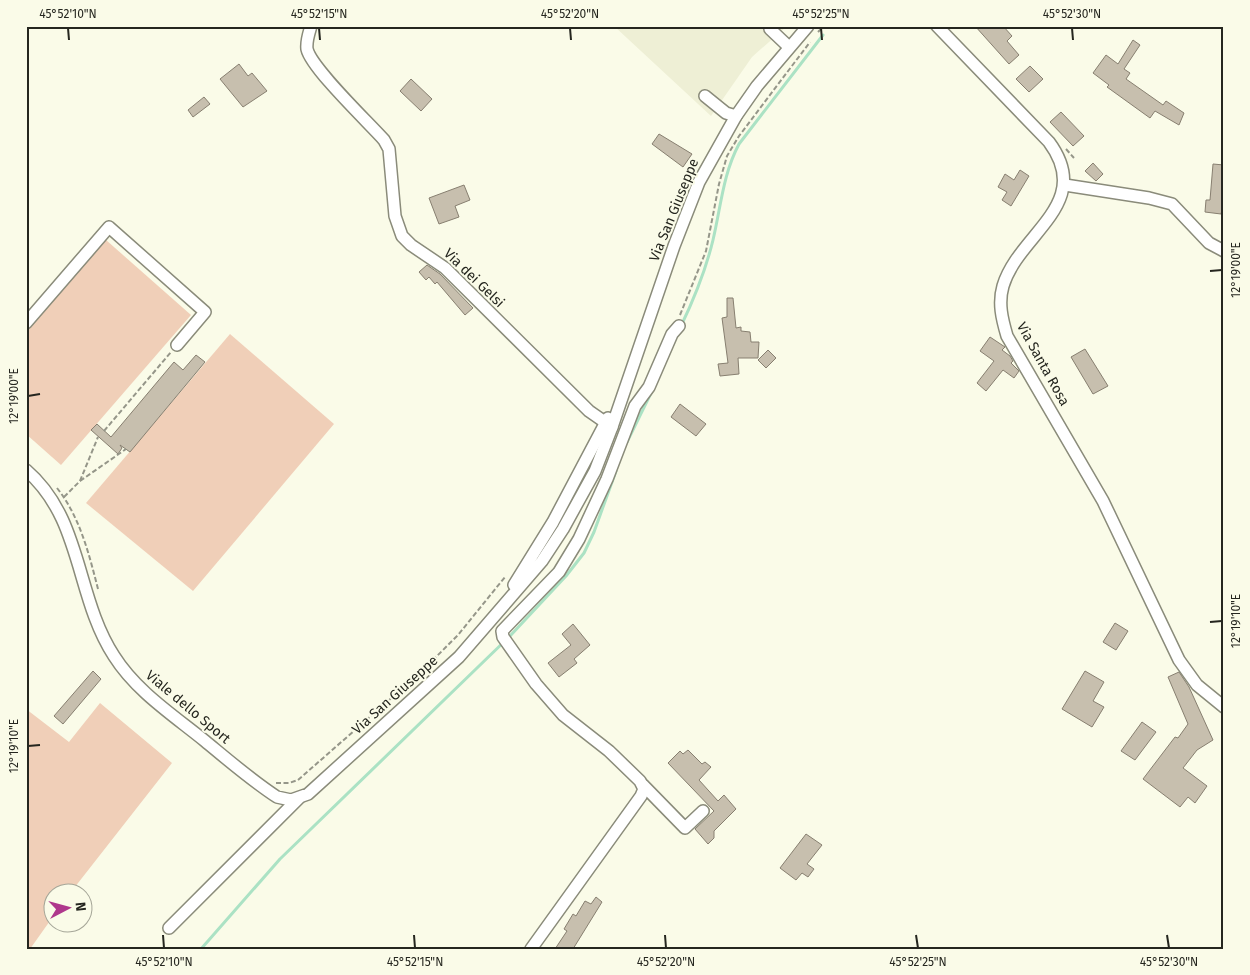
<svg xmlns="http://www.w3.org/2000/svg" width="1250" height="975" font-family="'Fira Sans',sans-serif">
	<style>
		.built { fill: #eeefd5 }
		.green { fill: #f0cfb8 }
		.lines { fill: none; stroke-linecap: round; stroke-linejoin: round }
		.stream { stroke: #abe2c4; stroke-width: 3 }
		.building { fill: #c7bfae; stroke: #877f70 }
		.minor-casing { stroke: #8a8b7a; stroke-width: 14 }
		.path { stroke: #959689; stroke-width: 2; stroke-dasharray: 5 2.5; stroke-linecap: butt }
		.minor { stroke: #fff; stroke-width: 11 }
		.ticks { fill: none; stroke: #25261f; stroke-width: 2 }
		.labels { text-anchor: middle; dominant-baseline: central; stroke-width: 4; stroke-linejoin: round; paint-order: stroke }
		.street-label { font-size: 14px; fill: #25261f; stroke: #fafbe8 }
		.neatline { fill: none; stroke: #25261f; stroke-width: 2 }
		.ticks-label { font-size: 12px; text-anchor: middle; fill: #25261f }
	</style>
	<rect width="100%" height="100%" fill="#fafbe8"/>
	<path class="built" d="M614,26H787L752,57L711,116Z"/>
	<g class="green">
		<path d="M106,240L191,315L61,465L26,434V333Z"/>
		<path d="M230,334L334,424L193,591L86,503Z"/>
		<path d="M100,703L172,763L71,892H52V918L30,949H26V709L69,742Z"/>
	</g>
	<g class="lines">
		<g class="stream">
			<path d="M681,326C694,299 706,269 713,240C721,206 723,174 739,144L823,35"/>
			<path d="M627,442L652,391"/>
			<path d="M201,949L280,859L510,636L566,576L584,553L594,532L616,471"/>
		</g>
	</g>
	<g class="building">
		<path d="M975,26H1003L1012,36L1007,41L1019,55L1009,64Z"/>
		<path d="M1133,40L1140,45L1124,69L1130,73L1126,79L1163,105L1166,101L1184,113L1179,125L1155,111L1150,118L1107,87L1109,85L1093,73L1106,55L1118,64Z"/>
		<path d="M239,64L248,76L252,73L267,91L243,107L220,79Z"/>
		<path d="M1030,66L1043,79L1029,92L1016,79Z"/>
		<path d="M411,79L432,99L421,111L400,91Z"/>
		<path d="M204,97L210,104L193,117L188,110Z"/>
		<path d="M1061,112L1084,136L1073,146L1050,122Z"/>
		<path d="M659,134L692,154L683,167L652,144Z"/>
		<path d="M1093,163L1103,174L1096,181L1085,171Z"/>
		<path d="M1213,164L1224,165V201L1221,214L1205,212L1206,200H1210Z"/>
		<path d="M1020,170L1029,176L1011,206L1002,200L1007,192L998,187L1005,174L1014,180Z"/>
		<path d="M464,185L470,200L455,206L459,217L439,224L429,198Z"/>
		<path d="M427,265L440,274L473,308L465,315L437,282L435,284L429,277L426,280L419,272Z"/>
		<path d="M727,298H733L736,328L741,327V331L750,332L751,342H759L758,358H738L739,374L720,376L718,364L728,363L722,318L727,317Z"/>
		<path d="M990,337L1005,347L1002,350L1010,356L1013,361L1011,363L1019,371L1014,378L1003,370L986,391L977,383L994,361L980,351Z"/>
		<path d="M1085,349L1108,386L1093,394L1071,357Z"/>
		<path d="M768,350L776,358L766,368L758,360Z"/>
		<path d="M196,355L205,362L130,452L120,445L122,448L118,454L91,430L97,424L111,437L174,362L183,370Z"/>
		<path d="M680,404L706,424L696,436L671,417Z"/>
		<path d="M1115,623L1128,631L1116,650L1103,642Z"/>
		<path d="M573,624L590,645L574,659L577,663L559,677L548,663L571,645L562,634Z"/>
		<path d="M93,671L101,679L63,724L54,716Z"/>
		<path d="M1085,671L1104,682L1093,701L1104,707L1092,727L1062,709Z"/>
		<path d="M1179,672L1189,687L1213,740L1197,750L1183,768L1207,786L1195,803L1188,797L1180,807L1143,779L1175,737L1178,738L1188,724L1168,677Z"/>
		<path d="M1142,722L1156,732L1135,760L1121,751Z"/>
		<path d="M688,750L702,764L705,762L711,767L699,780L718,801L724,795L736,809L714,831V838L708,844L695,829L714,811L668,763L680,751L683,754Z"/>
		<path d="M806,834L822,845L807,864L814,869L808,877L802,873L796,880L780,868Z"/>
		<path d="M596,897L602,902L573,949H555L567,931L564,929L573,914L576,916L585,901L591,904Z"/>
	</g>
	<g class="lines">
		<defs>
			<g id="minor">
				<path d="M311,26C309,33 306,41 307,49C311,68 369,123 384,140L389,149L395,216L402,236L411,245L445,268L589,411L612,427"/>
				<path d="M937,26L1049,142C1095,204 1019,233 1003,286C998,303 1002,319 1007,336L1103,501L1179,660L1197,685L1224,707"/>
				<path d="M770,29L789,47"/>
				<path d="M705,96L726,113L736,116"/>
				<path d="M1065,185L1149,198L1172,204L1209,243L1224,251"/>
				<path d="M26,323L109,227L205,312L177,345"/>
				<path d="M26,470C83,519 75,596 114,656C136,691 173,715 205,741C228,760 251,780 277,797L291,800L308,794L459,657L542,561L563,529L595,471L612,427L674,246L699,182L736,116L757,86L808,26"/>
				<path d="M514,585L553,522L608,418"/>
				<path d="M643,785L685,828L703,811"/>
				<path d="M169,928L299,798"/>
				<path d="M531,949L641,796L644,789L640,781L609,751L563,715L536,684L503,637L502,631L559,572L579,539L607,479L635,406L649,387L672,334L679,326"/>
			</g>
		</defs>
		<use href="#minor" class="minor-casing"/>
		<g class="path">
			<path d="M818,32L824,26"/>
			<path d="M1066,149L1074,158"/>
			<path d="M680,315L706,251L719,184L727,156L739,136L810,42"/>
			<path d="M104,431L171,352"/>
			<path d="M80,481L126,449"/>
			<path d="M57,488C80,517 89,554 98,589"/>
			<path d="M64,497L80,481L98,437"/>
			<path d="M276,783H289L298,780L420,673L458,635L505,577"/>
		</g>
		<use href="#minor" class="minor"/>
	</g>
	<path class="ticks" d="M68,28L69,40M319,28L320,40M570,28L571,40M821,28L822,40M1072,28L1073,40M1210,271L1222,270M28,396L40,394M1210,622L1222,621M28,746L40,745M163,935L164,948M414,935L415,948M665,935L666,948M916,935L918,948M1167,935L1169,948"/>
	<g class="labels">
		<g class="street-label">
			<text transform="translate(674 210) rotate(-68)">Via San Giuseppe</text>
			<text transform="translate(474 278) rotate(44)">Via dei Gelsi</text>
			<text transform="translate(1043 364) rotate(61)">Via Santa Rosa</text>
			<text transform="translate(395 695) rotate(-42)">Via San Giuseppe</text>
			<text transform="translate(188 707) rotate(40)">Viale dello Sport</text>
		</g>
	</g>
	<rect width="1250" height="975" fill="none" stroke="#fafbe8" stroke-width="55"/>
	<g transform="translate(68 908) rotate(84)"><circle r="24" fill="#fafbe8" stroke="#a5a698"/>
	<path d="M0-4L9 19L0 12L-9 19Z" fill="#af378c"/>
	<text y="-8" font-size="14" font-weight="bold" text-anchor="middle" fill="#25261f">N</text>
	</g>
	<rect x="28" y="28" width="1194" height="920" class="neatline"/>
	<g class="ticks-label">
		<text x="68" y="18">45°52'10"N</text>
		<text x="319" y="18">45°52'15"N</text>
		<text x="570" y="18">45°52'20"N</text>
		<text x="821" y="18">45°52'25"N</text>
		<text x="1072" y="18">45°52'30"N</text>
		<text transform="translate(1236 270) rotate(-90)" y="4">12°19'00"E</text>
		<text transform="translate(14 396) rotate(-90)" y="4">12°19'00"E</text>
		<text transform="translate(1236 621) rotate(-90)" y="4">12°19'10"E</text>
		<text transform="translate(14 746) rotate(-90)" y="4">12°19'10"E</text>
		<text x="164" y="966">45°52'10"N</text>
		<text x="415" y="966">45°52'15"N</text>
		<text x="666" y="966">45°52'20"N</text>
		<text x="918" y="966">45°52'25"N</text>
		<text x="1169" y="966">45°52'30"N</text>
	</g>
</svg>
